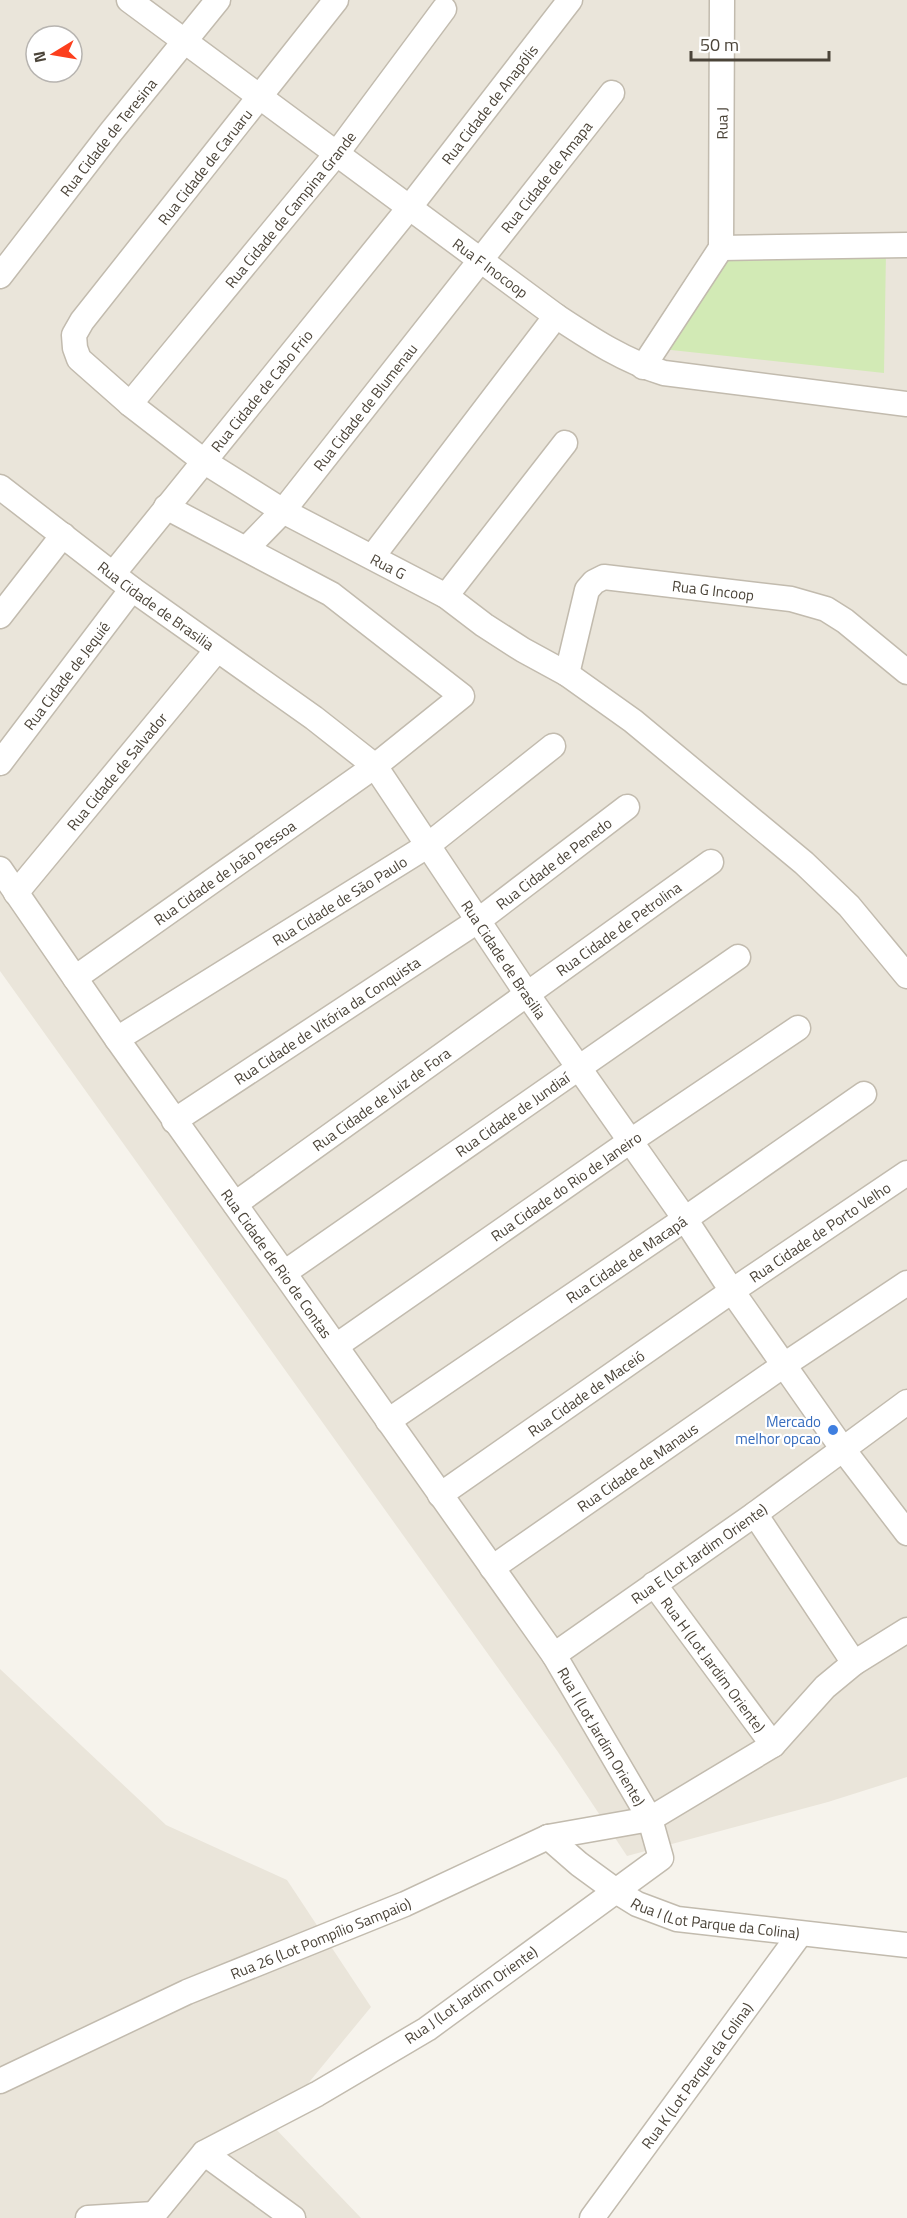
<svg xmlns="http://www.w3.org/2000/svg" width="907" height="2218" font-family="'Titillium Web',sans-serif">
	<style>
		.residential { fill: #eae5da; fill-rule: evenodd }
		.green { fill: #d2eab5 }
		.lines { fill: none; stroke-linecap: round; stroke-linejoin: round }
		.minor-casing { stroke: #c2bbae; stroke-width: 27 }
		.minor { stroke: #fff; stroke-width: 24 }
		.shop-dot { fill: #3f7fe0; stroke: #fff; stroke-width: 2 }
		.labels { text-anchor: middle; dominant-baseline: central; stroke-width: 4.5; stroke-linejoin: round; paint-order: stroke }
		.street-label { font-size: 15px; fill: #4b4439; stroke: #fff }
		.shop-label { font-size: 15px; fill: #366cbe; stroke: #fff; text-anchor: end }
	</style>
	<rect width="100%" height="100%" fill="#f6f3ec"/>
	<g class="residential">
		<path d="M0,0H907V1777L828,1802L627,1856L558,1752L0,971ZM36,36H72V72H36Z"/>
		<path d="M0,1669L166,1825L287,1880L371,2007L273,2126L361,2218H0Z"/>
	</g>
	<path class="green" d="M721,251L886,252L884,373L662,349Z"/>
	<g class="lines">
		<defs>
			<g id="minor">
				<path id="s1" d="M129,0L556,316C591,339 624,361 664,373L907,404"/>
				<path id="s2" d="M336,0L82,321L74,335L75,348L79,359L130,404L205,462L283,511L446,596L484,625L523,650L567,674L633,721L804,863L849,906L907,976"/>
				<path d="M721,248L907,245"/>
				<path id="s3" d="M0,276L111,132L218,0"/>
				<path id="s4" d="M643,367L721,248L722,0"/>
				<path id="s5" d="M130,404L337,153L444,9"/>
				<path id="s6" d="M0,487L132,589L314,718L375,766L527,994L685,1219L732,1291L842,1448L907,1533"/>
				<path id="s7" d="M247,548L283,511L612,93"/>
				<path d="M373,556L556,316"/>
				<path id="s8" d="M113,574L409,208L570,0"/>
				<path d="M446,596L565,443"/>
				<path d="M0,616L63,535"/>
				<path id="s9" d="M567,674L587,590L594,582L604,577L791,599L826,609L845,621L907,672"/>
				<path id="s10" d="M0,763L132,589"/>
				<path id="s11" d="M0,869L117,1039L284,1273L554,1655L650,1819L661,1858L427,2029L317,2094L204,2153L154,2214L153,2218"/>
				<path id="s12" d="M16,893L217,650"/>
				<path id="s13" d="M75,978L375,766L462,696L331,594L166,507"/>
				<path id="s14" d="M117,1039L427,846L553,746"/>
				<path id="s15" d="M174,1121L479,920L627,807"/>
				<path id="s16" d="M235,1204L711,862"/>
				<path id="s17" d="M284,1273L738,957"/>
				<path id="s18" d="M336,1346L629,1142L798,1028"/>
				<path id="s19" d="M388,1421L685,1219L864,1094"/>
				<path id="s20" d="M440,1495L732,1291L907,1173"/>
				<path d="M755,1514L854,1663"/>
				<path id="s21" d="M492,1568L784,1365L907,1283"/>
				<path id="s22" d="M654,1584L773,1745"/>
				<path id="s23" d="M554,1655L755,1514L907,1402"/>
				<path id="s24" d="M548,1837L579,1864L616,1891L637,1904L677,1919L907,1945"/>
				<path id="s25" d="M0,2081L187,1992L405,1904L548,1837L650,1819L773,1745L825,1687L854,1663L907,1630"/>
				<path d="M204,2153L293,2218"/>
				<path d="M88,2218L154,2214"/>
				<path id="s26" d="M592,2218L800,1934"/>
			</g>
		</defs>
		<use href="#minor" class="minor-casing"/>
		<use href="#minor" class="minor"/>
	</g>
	<circle class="shop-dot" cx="833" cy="1430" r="6"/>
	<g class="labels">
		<g class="street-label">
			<text stroke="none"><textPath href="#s8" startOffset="602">Rua Cidade de Anapólis</textPath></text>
			<text stroke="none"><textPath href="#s4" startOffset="267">Rua J</textPath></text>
			<text stroke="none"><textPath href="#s3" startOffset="176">Rua Cidade de Teresina</textPath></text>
			<text transform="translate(205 167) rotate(-52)">Rua Cidade de Caruaru</text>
			<text stroke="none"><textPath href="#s7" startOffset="477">Rua Cidade de Amapa</textPath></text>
			<text stroke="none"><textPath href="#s5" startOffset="252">Rua Cidade de Campina Grande</textPath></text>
			<text stroke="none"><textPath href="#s1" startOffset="450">Rua F Inocoop</textPath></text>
			<text stroke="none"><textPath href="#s8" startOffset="236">Rua Cidade de Cabo Frio</textPath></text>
			<text stroke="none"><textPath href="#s7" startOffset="184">Rua Cidade de Blumenau</textPath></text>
			<text stroke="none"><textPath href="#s2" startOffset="824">Rua G</textPath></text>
			<text stroke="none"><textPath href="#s9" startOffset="218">Rua G Incoop</textPath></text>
			<text stroke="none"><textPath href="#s6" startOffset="196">Rua Cidade de Brasilia</textPath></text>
			<text stroke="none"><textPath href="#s10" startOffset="110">Rua Cidade de Jequié</textPath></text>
			<text stroke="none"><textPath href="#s12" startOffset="158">Rua Cidade de Salvador</textPath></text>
			<text stroke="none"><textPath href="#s15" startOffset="459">Rua Cidade de Penedo</textPath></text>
			<text stroke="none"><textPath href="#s13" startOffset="183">Rua Cidade de João Pessoa</textPath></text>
			<text stroke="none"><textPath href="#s14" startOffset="262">Rua Cidade de São Paulo</textPath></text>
			<text stroke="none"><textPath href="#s16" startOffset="472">Rua Cidade de Petrolina</textPath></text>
			<text stroke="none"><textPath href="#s6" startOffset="700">Rua Cidade de Brasilia</textPath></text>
			<text stroke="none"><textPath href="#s15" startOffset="183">Rua Cidade de Vitória da Conquista</textPath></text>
			<text stroke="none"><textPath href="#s16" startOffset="180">Rua Cidade de Juiz de Fora</textPath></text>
			<text stroke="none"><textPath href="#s17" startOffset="278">Rua Cidade de Jundiaí</textPath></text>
			<text stroke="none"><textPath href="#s18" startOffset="280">Rua Cidade do Rio de Janeiro</textPath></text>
			<text stroke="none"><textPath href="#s20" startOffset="462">Rua Cidade de Porto Velho</textPath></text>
			<text stroke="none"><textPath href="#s19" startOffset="288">Rua Cidade de Macapá</textPath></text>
			<text stroke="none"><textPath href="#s11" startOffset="482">Rua Cidade de Rio de Contas</textPath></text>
			<text stroke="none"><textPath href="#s20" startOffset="178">Rua Cidade de Maceió</textPath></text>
			<text stroke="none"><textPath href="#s21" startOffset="177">Rua Cidade de Manaus</textPath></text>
			<text stroke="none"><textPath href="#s23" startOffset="177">Rua E (Lot Jardim Oriente)</textPath></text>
			<text stroke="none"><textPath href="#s22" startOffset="100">Rua H (Lot Jardim Oriente)</textPath></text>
			<text stroke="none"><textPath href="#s11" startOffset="1056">Rua I (Lot Jardim Oriente)</textPath></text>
			<text stroke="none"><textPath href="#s24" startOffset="192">Rua I (Lot Parque da Colina)</textPath></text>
			<text stroke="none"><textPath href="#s25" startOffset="351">Rua 26 (Lot Pompílio Sampaio)</textPath></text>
			<text transform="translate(471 1995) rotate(-35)">Rua J (Lot Jardim Oriente)</text>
			<text stroke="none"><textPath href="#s26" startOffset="177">Rua K (Lot Parque da Colina)</textPath></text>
		</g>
		<g class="shop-label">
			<text x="821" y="1421">Mercado<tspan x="821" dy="17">melhor opcao</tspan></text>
		</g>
	</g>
	<g transform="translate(54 54) rotate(259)"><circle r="28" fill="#ffffff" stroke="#b7b4b0" stroke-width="1.5"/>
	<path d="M0-4.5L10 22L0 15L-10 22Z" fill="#fc3f1d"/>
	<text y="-9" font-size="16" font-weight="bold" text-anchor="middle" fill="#4b4439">N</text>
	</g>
	<path d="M691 51v9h138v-9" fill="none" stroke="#4b4439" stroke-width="3"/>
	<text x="700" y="51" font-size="18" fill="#4b4439" stroke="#ffffff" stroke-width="4.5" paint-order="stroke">50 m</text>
</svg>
